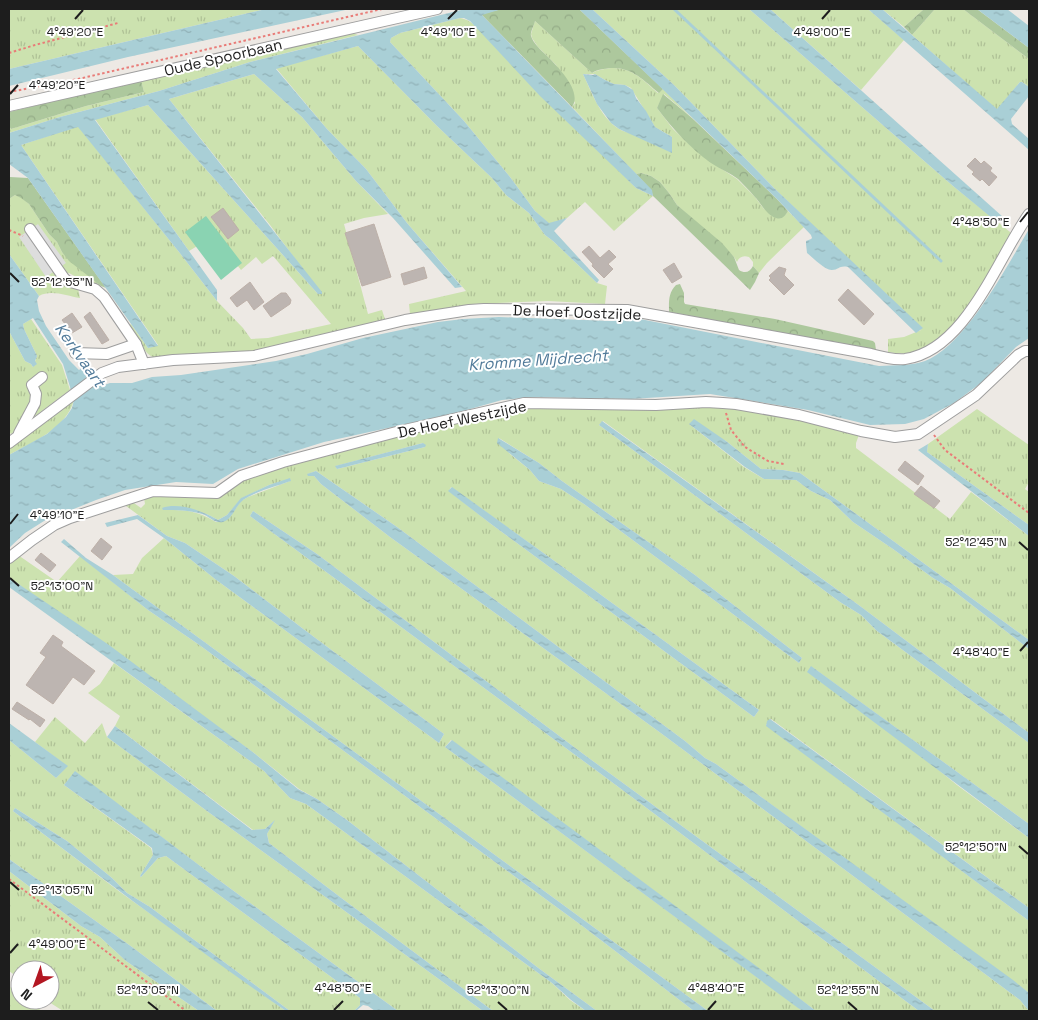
<svg xmlns="http://www.w3.org/2000/svg" width="1038" height="1020" font-family="'Space Grotesk',sans-serif">
	<style>
		.grass { fill: url(#grass-tufts); fill-rule: evenodd }
		.forest { fill: url(#forest-crowns) }
		.pitch { fill: #8ad3b2 }
		.parking { fill: #ddd }
		.water { fill: url(#water-ripples) }
		.lines { fill: none; stroke-linecap: round; stroke-linejoin: round }
		.stream { stroke: #a9cfd6; stroke-width: 3 }
		.building { fill: #bdb5b1; stroke: #bdb0a8 }
		.minor-casing { stroke: #9e9e9e; stroke-width: 12 }
		.path { stroke: #e97c78; stroke-width: 2; stroke-dasharray: 2.5 2.5; stroke-linecap: butt }
		.minor { stroke: #fff; stroke-width: 10 }
		.ticks { fill: none; stroke: #1d1d1d; stroke-width: 2 }
		.labels { text-anchor: middle; dominant-baseline: central; stroke-width: 4; stroke-linejoin: round; paint-order: stroke }
		.street-label { font-size: 15px; fill: #1d1d1d; stroke: #fff }
		.water-label { font-size: 16px; font-style: italic; fill: #527b9a; stroke: #fff }
		.ticks-label { font-size: 12px; text-anchor: middle; fill: #1d1d1d; stroke: #fff; stroke-width: 4; stroke-linejoin: round; paint-order: stroke }
	</style>
	<defs>
		<pattern id="grass-tufts" width="24" height="20" patternUnits="userSpaceOnUse" patternTransform="scale(1.25)"><rect width="24" height="20" fill="#cce2af"/><path d="M3 7l-1-3M5 7V3M7 7l1-3M15 17l-1-3M17 17v-4M19 17l1-3" fill="none" stroke="#afc196"/></pattern>
		<pattern id="forest-crowns" width="20" height="18" patternUnits="userSpaceOnUse" patternTransform="scale(1.25)"><rect width="20" height="18" fill="#adc89d"/><path d="M2 6a3 3 0 1 1 6 0M12 15a3 3 0 1 1 6 0" fill="none" stroke="#94ab87"/></pattern>
		<pattern id="water-ripples" width="26" height="14" patternUnits="userSpaceOnUse" patternTransform="scale(1.25)"><rect width="26" height="14" fill="#a9cfd6"/><path d="M2 4q2-2 4 0t4 0M15 11q2-2 4 0t4 0" fill="none" stroke="#91b1b7"/></pattern>
	</defs>
	<rect width="100%" height="100%" fill="#ede9e4"/>
	<g class="grass">
		<path d="M9,9H266L9,69Z"/>
		<path d="M592,9H749L953,186L1015,236C996,265 954,341 922,351C911,354 899,354 888,352V339L904,337L921,330L774,188L675,86Z"/>
		<path d="M770,9H868L904,40L861,90Z"/>
		<path d="M882,9H924L904,27Z"/>
		<path d="M935,9H963L1029,59V87L1022,82H1020L997,110L912,35Z"/>
		<path d="M460,18C467,19 471,22 477,27L636,188L653,196L614,231L585,202L567,218L549,224L535,211L510,177L464,121L390,42L391,38L400,33Z"/>
		<path d="M535,21L592,73C597,70 604,69 611,68C632,67 643,80 658,93L663,89L692,118L664,94L657,108L673,129L690,145L711,162L737,179L755,197L764,209L785,215L788,211L804,227L767,263L759,273L753,266V262L749,257C743,255 739,257 737,262L734,257L677,205L669,193L660,182L651,176L641,173L636,174L572,107L575,103L556,65L538,47L532,38L531,34ZM583,74H595L605,80L614,84L625,85L631,88L655,127L672,137C658,136 643,135 630,133C604,128 593,95 583,74Z"/>
		<path d="M352,33L358,35L250,62L159,91L60,117L9,133V126L11,129L86,106L144,92L141,80L254,56Z"/>
		<path d="M358,46L437,126L492,178L506,195L529,213L545,235L553,241L597,283L607,286L605,304L548,301L472,304L410,314L409,304L466,291L407,223L366,169L327,129L276,68Z"/>
		<path d="M254,74L302,117L356,181L388,214L364,218L344,224L368,314L382,310L385,319L308,340L241,354L186,358L182,354H176L171,359C162,359 154,360 147,353L128,326L131,324L148,348L158,345L21,145L78,126L179,252L217,301L243,328L251,339L268,338L331,324L273,256L262,264L256,257L241,270L214,236L189,251L95,119L148,105L318,294H321L270,225L169,99Z"/>
		<path d="M15,195L21,197L29,204L49,234L57,242L62,252L101,286L87,283L69,273L55,279L78,288L80,298C67,296 51,289 39,296L9,254V199Z"/>
		<path d="M31,319L62,365L70,390L11,434L9,432V326V331L25,361L31,364L33,367L37,356L24,329L23,324Z"/>
		<path d="M74,400C66,429 33,442 9,455V448L54,412Z"/>
		<path d="M706,402L860,432L856,443V448L950,519L971,492L1029,536V640L800,473L783,470L761,469L726,441L689,424L744,467L764,479L796,480L811,491L830,500L853,522L893,549L933,578L950,588L1029,649V733L860,606L603,421L599,425L840,602L861,615L877,631L1029,743V824L812,667L957,785L1029,838V908L771,719L766,725L1029,921V993L716,764L705,758L685,741L397,527L316,471L308,474L314,476L321,484L390,537L658,731L1020,1000L1029,1011H935L586,756L317,554L253,511L250,516L597,771L919,1011H816L451,740L445,747L803,1011H708L113,575L133,574L142,558L164,538L215,579L439,743L444,734L302,628L234,576L185,543L167,536L122,503L131,501L141,508L145,504L144,498L151,495L217,497L247,477L300,459L518,405ZM499,438L539,463L562,481L695,575L802,658L799,663L584,504L561,489L539,481L530,470L510,454ZM423,443L425,447L337,469L336,466ZM290,479V481L248,497L241,501L229,518L216,522C196,510 186,510 163,510C187,509 196,507 218,520L227,515L242,498L269,485ZM451,487L549,557L759,710L754,717L491,524L449,491Z"/>
		<path d="M977,409L1029,445V482L1025,489L1029,492V525L927,452L928,444Z"/>
		<path d="M18,555L57,582L80,556L148,610L198,644L581,925L694,1011H597L537,967L347,820L317,799L299,789L254,753L11,579L9,576V564Z"/>
		<path d="M114,663L264,771L290,798L306,804L552,983L570,1000L586,1011H493L344,900L269,843L267,834L274,821L265,829L253,830L115,726L120,716L88,693L100,684Z"/>
		<path d="M55,717L85,743L102,723L107,737L211,814L483,1011H398L216,878L75,772L64,785L151,848L153,855L140,876L141,877L158,858L166,856L360,998V1005L354,1011H290L150,907L127,893L112,878L67,841L15,808L13,811L120,892L286,1011H217L132,947L9,859V740L56,778L67,766L35,742Z"/>
		<path d="M9,871L81,926L100,937L126,961L199,1011H63L49,1002L47,1000H50V970H20V979L9,971Z"/>
		<path d="M9,986L20,995V1000H27L42,1011H9Z"/>
	</g>
	<g class="forest">
		<path d="M502,9H579L663,89L659,93C643,80 632,67 611,68C604,69 597,69 592,73L535,21C534,26 530,32 531,36C533,43 541,50 546,55C557,66 583,91 572,107L481,14Z"/>
		<path d="M924,9H935L912,35L904,27Z"/>
		<path d="M963,9H977L1029,48V59Z"/>
		<path d="M141,80L144,92L86,106L11,129L9,126V112Z"/>
		<path d="M663,94L692,118L776,198L788,211C785,216 782,220 776,218C766,215 761,203 754,196C749,190 743,184 738,179C730,173 720,169 711,163C690,148 672,128 657,108Z"/>
		<path d="M641,173L651,176L660,182L669,193L677,205L722,243L734,257L739,270C745,274 750,272 753,266L759,273L755,282L750,290L653,196L651,190L636,174Z"/>
		<path d="M10,177L28,178L106,288L101,286L69,261L62,252L57,242L49,234L29,204L21,198L15,195L9,199Z"/>
		<path d="M680,284L684,293V302L685,304L775,319L873,341L875,343L876,350L669,313C669,302 668,293 676,285Z"/>
	</g>
	<path class="pitch" d="M206,216L242,263L221,280L185,232Z"/>
	<path class="parking" d="M38,224L66,263L46,277L19,237Z"/>
	<g class="water">
		<path d="M266,9H350L128,57L9,86V69Z"/>
		<path d="M465,9H502L482,15L652,190L653,196L636,188L540,96L470,21L464,18H460L400,33L391,38L390,42L464,121L510,177L535,211L549,223L567,218L554,231L599,280L597,283L553,241L545,235L529,213L506,195L492,178L437,126L358,46L276,69L327,129L366,169L407,223L462,287L455,288L393,218L356,181L302,117L254,74L169,99L322,292V294H318L148,105L95,120L217,290V301L179,252L78,127L21,145L158,346L148,348L28,178L9,164V133L60,117L159,91L250,62Z"/>
		<path d="M579,9H592L675,86L774,188L923,328L916,333L848,267C839,265 839,270 832,270C826,271 812,257 807,253L806,244V241L811,239L812,238L811,235L776,198Z"/>
		<path d="M749,9H770L1003,217L998,223L953,186Z"/>
		<path d="M868,9H882L997,109L1020,82H1022L1029,87V96L1011,119L1012,124L1029,139V150Z"/>
		<path d="M977,9H1007L1029,26V48Z"/>
		<path d="M583,74L593,75L595,74L605,80L614,84L625,85L633,90L636,98L646,111L655,127L672,137V153L619,129L611,123L597,104Z"/>
		<path d="M1029,229V338L1016,347L981,383L954,403L924,419L905,424L870,425L808,410L710,394L631,399L531,397L502,400L456,413L324,442L238,469L213,484L176,482L125,490L96,500L44,521L25,533L9,548V455L47,434L66,417L72,408L74,400L63,364L33,318L23,324L24,329L37,356L35,361L37,364L33,367L31,364L25,361L9,331V254L39,296L37,300L39,311L46,326L69,360L79,370L84,366L99,382L104,385L110,383H132L152,377L181,375L276,361L307,354L363,338L438,322L463,319L499,317L612,321L635,318L879,366C893,365 912,366 925,361C965,346 1007,266 1029,229Z"/>
		<path d="M694,419L726,441L761,469L783,470L800,473L1029,640V649L950,588L933,578L893,549L853,522L830,500L811,491L796,480L764,479L745,467L689,424Z"/>
		<path d="M602,421L860,606L1029,733V743L877,631L861,615L840,602L599,425Z"/>
		<path d="M498,438L539,463L562,481L695,575L802,658L799,663L584,504L561,489L539,481L530,470L497,443Z"/>
		<path d="M423,443L426,445L425,447L337,469L335,466Z"/>
		<path d="M928,444L927,452L1029,525V536L918,450Z"/>
		<path d="M316,471L397,527L685,741L705,758L716,764L1013,980L1029,993V1011L1020,1000L658,731L390,537L321,484L314,476H308L307,474Z"/>
		<path d="M290,478L291,481C279,485 248,494 241,502C235,508 232,519 223,522C215,524 209,516 202,514C189,510 176,510 163,510L162,508C179,502 203,511 218,520L227,515L241,498L269,485Z"/>
		<path d="M452,487L549,557L759,710L754,717L491,524L448,491Z"/>
		<path d="M253,511L317,554L586,756L935,1011H919L597,771L250,516Z"/>
		<path d="M138,515L167,536L185,543L234,576L302,628L444,734L439,743L215,579L164,538L137,519L107,527L105,523Z"/>
		<path d="M64,539L86,558L113,575L708,1011H694L581,925L198,644L148,610L61,542Z"/>
		<path d="M9,579H11L109,645L254,753L298,789L317,799L347,820L537,967L597,1011H586L571,1000L552,983L306,804L290,798L264,771L9,587Z"/>
		<path d="M811,666L1029,824V838L807,672Z"/>
		<path d="M770,719L1029,908V921L766,726L767,721Z"/>
		<path d="M9,723L68,766L56,778L9,740Z"/>
		<path d="M115,726L252,830L265,829L275,820L267,834L269,843L344,900L493,1011H483L211,814L107,737Z"/>
		<path d="M452,740L782,985L816,1011H803L798,1008L445,747Z"/>
		<path d="M75,771L216,878L398,1011H375L368,1006L363,1005L356,1011H354L360,1005V998L166,856L158,858L141,877L140,876L153,855L152,848L64,785Z"/>
		<path d="M15,808L67,841L112,878L127,893L150,907L290,1011H286C193,947 103,879 13,811Z"/>
		<path d="M9,859L132,947L217,1011H199L126,961L100,937L81,926L9,871Z"/>
	</g>
	<g class="lines">
		<path class="stream" d="M674,9L941,261"/>
	</g>
	<g class="building">
		<path d="M975,158L981,164L984,161L992,168L990,171L997,177L989,186L982,179L980,181L972,174L974,172L967,166Z"/>
		<path d="M223,208L239,230L228,239L211,217Z"/>
		<path d="M374,224L391,277L362,286L345,233Z"/>
		<path d="M589,246L600,258L609,250L616,257L608,264L613,269L604,278L592,266L593,264L582,252Z"/>
		<path d="M674,263L682,277L672,283L663,270Z"/>
		<path d="M424,267L427,278L404,285L401,274Z"/>
		<path d="M779,267L786,269L784,275L794,285L784,295L769,280L771,278L769,276Z"/>
		<path d="M250,282L264,302L254,310L247,300L237,307L230,298Z"/>
		<path d="M848,289L874,314L864,325L838,300Z"/>
		<path d="M281,293H286L291,300L290,304L271,317L263,306Z"/>
		<path d="M90,312L109,340L102,344L84,317Z"/>
		<path d="M72,313L82,327L72,333L62,320Z"/>
		<path d="M905,461L924,476L918,485L898,470Z"/>
		<path d="M921,486L940,501L934,508L914,494Z"/>
		<path d="M101,538L112,547L102,560L91,551Z"/>
		<path d="M41,553L56,565L50,572L35,560Z"/>
		<path d="M53,635L63,642L61,646L95,671L84,685L73,677L53,704L26,685L46,657L40,653Z"/>
		<path d="M17,702L45,720L40,727L30,719L29,720L12,709Z"/>
	</g>
	<g class="lines">
		<defs>
			<g id="minor">
				<path d="M9,106L437,9"/>
				<path d="M30,229L64,278L67,281L95,289L104,297L136,344L144,364"/>
				<path d="M75,353L107,354L136,344"/>
				<path d="M19,433L35,403L36,394L32,385L42,377"/>
				<path d="M9,443L102,373L118,367L173,360L254,356L405,320L469,310L484,309L627,310L871,354C882,357 893,360 905,359C966,351 998,257 1029,214"/>
				<path d="M9,558L32,540L54,525L70,518L153,491L217,493L241,476L283,462L400,431L524,403L656,405L706,402L723,403L736,404L799,415L861,431L895,437L918,434L976,395L1018,355L1025,351H1029"/>
			</g>
		</defs>
		<use href="#minor" class="minor-casing"/>
		<g class="path">
			<path d="M9,53L35,45L118,23"/>
			<path d="M9,92L78,79L382,9"/>
			<path d="M9,230L23,236"/>
			<path d="M726,413L731,430L745,447L768,461L784,464"/>
			<path d="M934,435L945,450L1029,513"/>
			<path d="M9,879L186,1011"/>
		</g>
		<use href="#minor" class="minor"/>
	</g>
	<path class="ticks" d="M75,19L83,10M448,19L457,10M822,19L830,10M10,94L18,85M1020,222L1028,212M10,273L19,282M10,524L18,514M1019,542L1028,550M10,578L19,586M1020,651L1028,642M1019,846L1028,854M10,882L19,890M10,953L18,944M148,1002L158,1010M498,1002L507,1010M848,1002L857,1010M334,1010L343,1001M708,1010L716,1001"/>
	<g class="labels">
		<g class="street-label">
			<text transform="translate(223 57) rotate(-13)">Oude Spoorbaan</text>
			<text transform="translate(577 312) rotate(2)">De Hoef Oostzijde</text>
			<text transform="translate(462 419) rotate(-12)">De Hoef Westzijde</text>
		</g>
		<g class="water-label">
			<text transform="translate(80 355) rotate(55)">Kerkvaart</text>
			<text transform="translate(538 360) rotate(-4)">Kromme Mijdrecht</text>
		</g>
	</g>
	<g class="ticks-label">
		<text x="75" y="36">4°49'20"E</text>
		<text x="448" y="36">4°49'10"E</text>
		<text x="822" y="36">4°49'00"E</text>
		<text x="57" y="89">4°49'20"E</text>
		<text x="981" y="226">4°48'50"E</text>
		<text x="62" y="286">52°12'55"N</text>
		<text x="57" y="519">4°49'10"E</text>
		<text x="976" y="546">52°12'45"N</text>
		<text x="62" y="590">52°13'00"N</text>
		<text x="981" y="656">4°48'40"E</text>
		<text x="976" y="851">52°12'50"N</text>
		<text x="62" y="894">52°13'05"N</text>
		<text x="57" y="948">4°49'00"E</text>
		<text x="343" y="992">4°48'50"E</text>
		<text x="716" y="992">4°48'40"E</text>
		<text x="148" y="994">52°13'05"N</text>
		<text x="498" y="994">52°13'00"N</text>
		<text x="848" y="994">52°12'55"N</text>
	</g>
	<rect width="1038" height="1020" fill="none" stroke="#1d1d1d" stroke-width="20"/>
	<g transform="translate(35 985) rotate(221)"><circle r="24" fill="#ffffff" stroke="#a5a5a5"/>
	<path d="M0-4L9 19L0 12L-9 19Z" fill="#b31722"/>
	<text y="-8" font-size="14" font-weight="bold" text-anchor="middle" fill="#1d1d1d">N</text>
	</g>
</svg>
